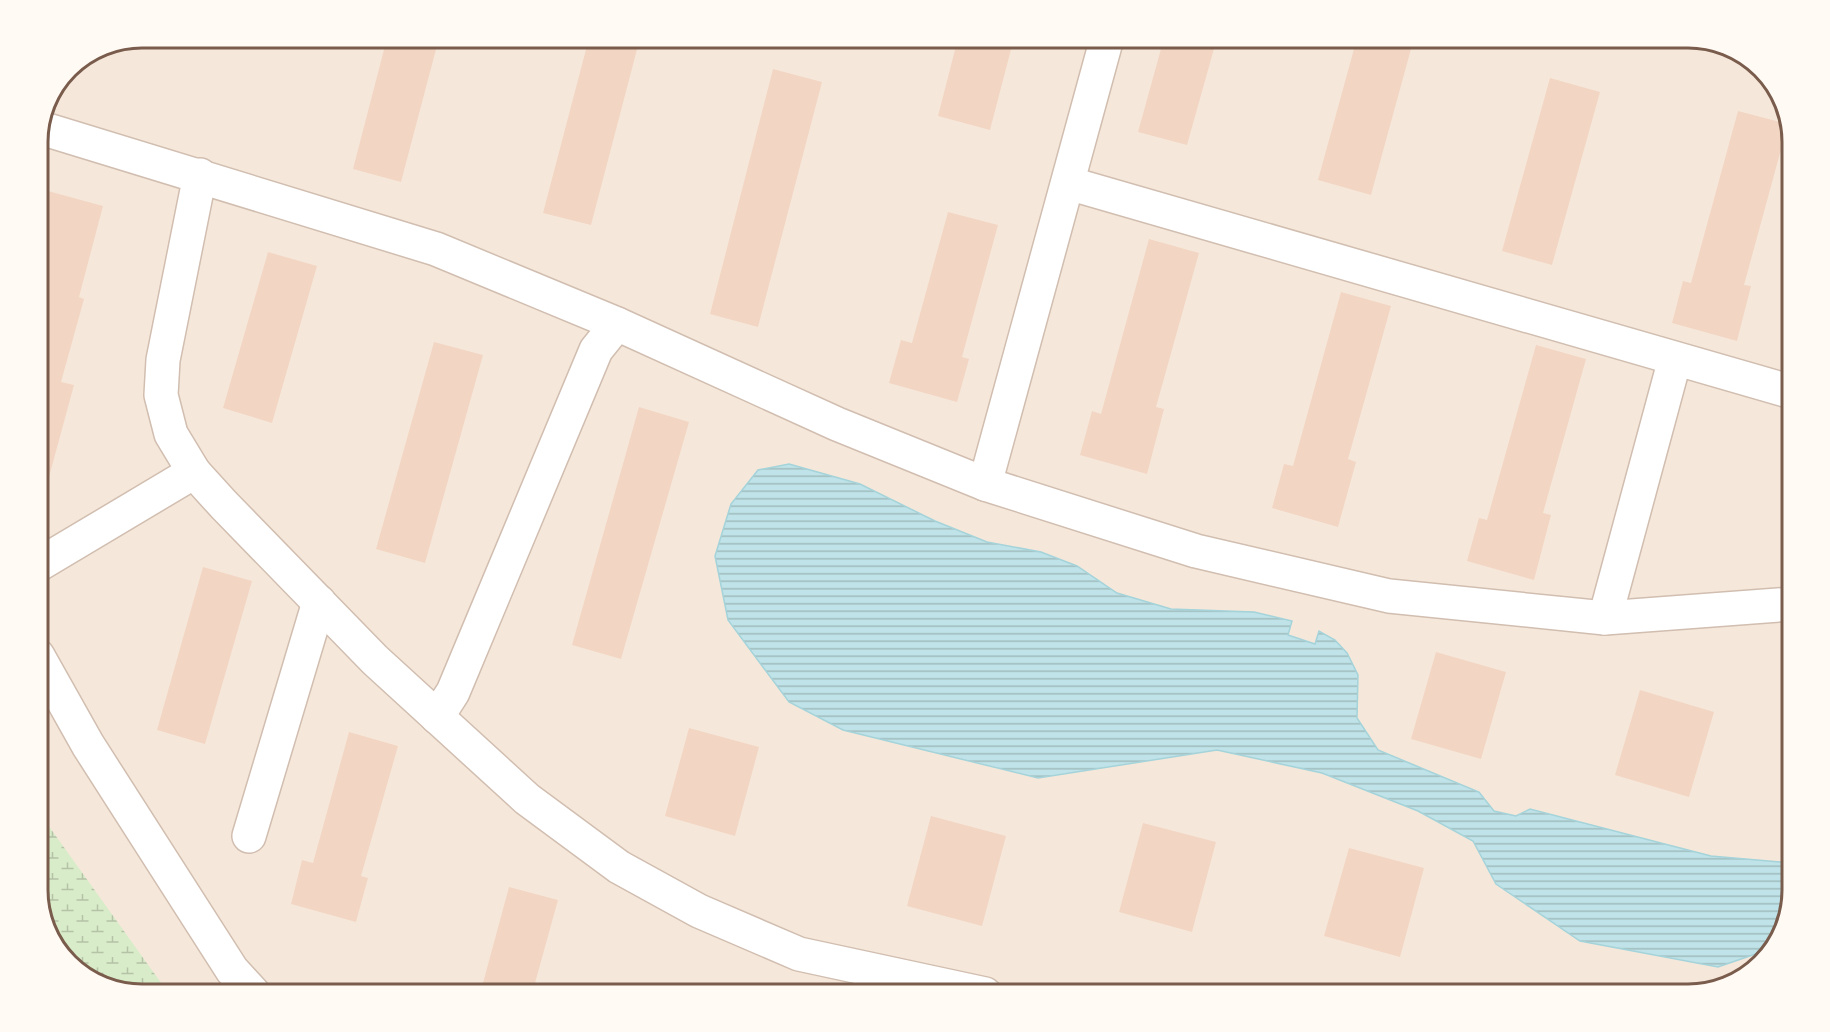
<svg xmlns="http://www.w3.org/2000/svg" width="1830" height="1032" font-family="'Golos Text',sans-serif">
	<style>
		.residential { fill: #f5e8da }
		.wetland { fill: url(#wetland-marsh) }
		.water { fill: url(#water-rules); stroke: #a5d3da; stroke-width: 1.5 }
		.building { fill: #f3d5c3 }
		.lines { fill: none; stroke-linecap: round; stroke-linejoin: round }
		.minor-casing { stroke: #d1beb0; stroke-width: 36 }
		.minor { stroke: #fff; stroke-width: 33 }
		.rim { fill: none; stroke: #7a5c4d; stroke-width: 3 }
	</style>
	<defs>
		<pattern id="wetland-marsh" width="20" height="14" patternUnits="userSpaceOnUse" patternTransform="scale(1.5)"><rect width="20" height="14" fill="#d8ecc9"/><path d="M1 5h8M5 5V1M11 12h8M15 12V8" fill="none" stroke="#b4c2a5"/></pattern>
		<pattern id="water-rules" width="6" height="5" patternUnits="userSpaceOnUse" patternTransform="scale(1.5)"><rect width="6" height="5" fill="#bfe3e8"/><path d="M0 2.5h6" fill="none" stroke="#a0bbbe"/></pattern>
	</defs>
	<rect width="100%" height="100%" fill="#fdf6ec"/>
	<path class="residential" d="M142,38H1688L1740,51L1778,89L1792,135V891L1779,942L1741,980L1689,994H142L90,981L52,943L38,897V135L68,68L102,45Z"/>
	<path class="wetland" d="M38,811L169,994H142L90,981L52,943L38,897Z"/>
	<path class="water" d="M789,464L860,484L935,521L987,542L1041,552L1077,566L1117,593L1171,609L1254,612L1292,621L1288,635L1315,644L1319,631L1335,640L1347,653L1358,675L1357,718L1378,750L1479,792L1494,811L1516,816L1530,809L1711,856L1792,863V891L1779,942L1773,948L1718,967L1580,941L1496,884L1473,841L1418,811L1322,773L1217,750L1038,778L843,730L789,702L728,620L715,556L731,504L758,470Z"/>
	<g class="building">
		<path d="M387,38H439L401,182L353,169Z"/>
		<path d="M589,38H640L591,225L543,213Z"/>
		<path d="M958,38H1014L990,130L938,116Z"/>
		<path d="M1164,38H1217L1187,145L1138,132Z"/>
		<path d="M1357,38H1414L1371,195L1318,180Z"/>
		<path d="M773,69L822,82L758,327L710,314Z"/>
		<path d="M1550,78L1600,92L1552,265L1502,251Z"/>
		<path d="M1738,111L1788,124L1744,285L1751,286L1737,341L1672,323L1683,281L1691,283Z"/>
		<path d="M48,191L103,206L79,297L84,299L61,382L74,385L46,488L38,485V230Z"/>
		<path d="M948,212L998,225L962,357L969,359L957,402L889,383L901,340L912,343Z"/>
		<path d="M1149,239L1199,253L1156,407L1164,409L1147,474L1080,455L1092,411L1101,414Z"/>
		<path d="M268,252L317,266L272,423L223,408Z"/>
		<path d="M1341,292L1391,306L1348,459L1356,462L1338,527L1272,508L1284,464L1293,466Z"/>
		<path d="M434,342L483,355L425,563L376,549Z"/>
		<path d="M1536,345L1586,359L1543,513L1551,515L1534,580L1467,561L1479,518L1487,520Z"/>
		<path d="M639,407L689,422L621,659L572,645Z"/>
		<path d="M203,567L252,581L205,744L157,730Z"/>
		<path d="M1436,652L1506,672L1481,759L1411,739Z"/>
		<path d="M1640,690L1714,712L1689,797L1615,775Z"/>
		<path d="M689,728L759,747L735,836L665,816Z"/>
		<path d="M349,732L398,746L361,876L368,878L356,922L291,904L302,860L313,863Z"/>
		<path d="M931,816L1006,836L982,926L907,906Z"/>
		<path d="M1143,823L1216,842L1192,932L1119,912Z"/>
		<path d="M1349,848L1424,868L1400,957L1324,936Z"/>
		<path d="M509,887L558,900L532,994H480Z"/>
	</g>
	<g class="lines">
		<defs>
			<g id="minor">
				<path d="M41,128L436,249L617,324L837,424L985,484L1196,551L1389,596L1605,618L1792,604"/>
				<path d="M200,175L163,360L161,395L171,434L194,472L224,505L375,660L527,799L619,867L699,911L799,954L985,994"/>
				<path d="M1068,183L1792,392"/>
				<path d="M985,484L1107,38"/>
				<path d="M38,565L194,472"/>
				<path d="M1605,618L1675,359"/>
				<path d="M38,656L88,745L232,970L254,994"/>
				<path d="M437,717L453,692L596,350L617,324"/>
				<path d="M249,836L319,602"/>
			</g>
		</defs>
		<use href="#minor" class="minor-casing"/>
		<use href="#minor" class="minor"/>
	</g>
	<path d="M0 0H1830V1032H0ZM142 48H1688A94 94 0 0 1 1782 142V890A94 94 0 0 1 1688 984H142A94 94 0 0 1 48 890V142A94 94 0 0 1 142 48Z" fill="#fffaf3" fill-rule="evenodd"/>
	<path class="rim" d="M142 48H1688A94 94 0 0 1 1782 142V890A94 94 0 0 1 1688 984H142A94 94 0 0 1 48 890V142A94 94 0 0 1 142 48Z"/>
</svg>
